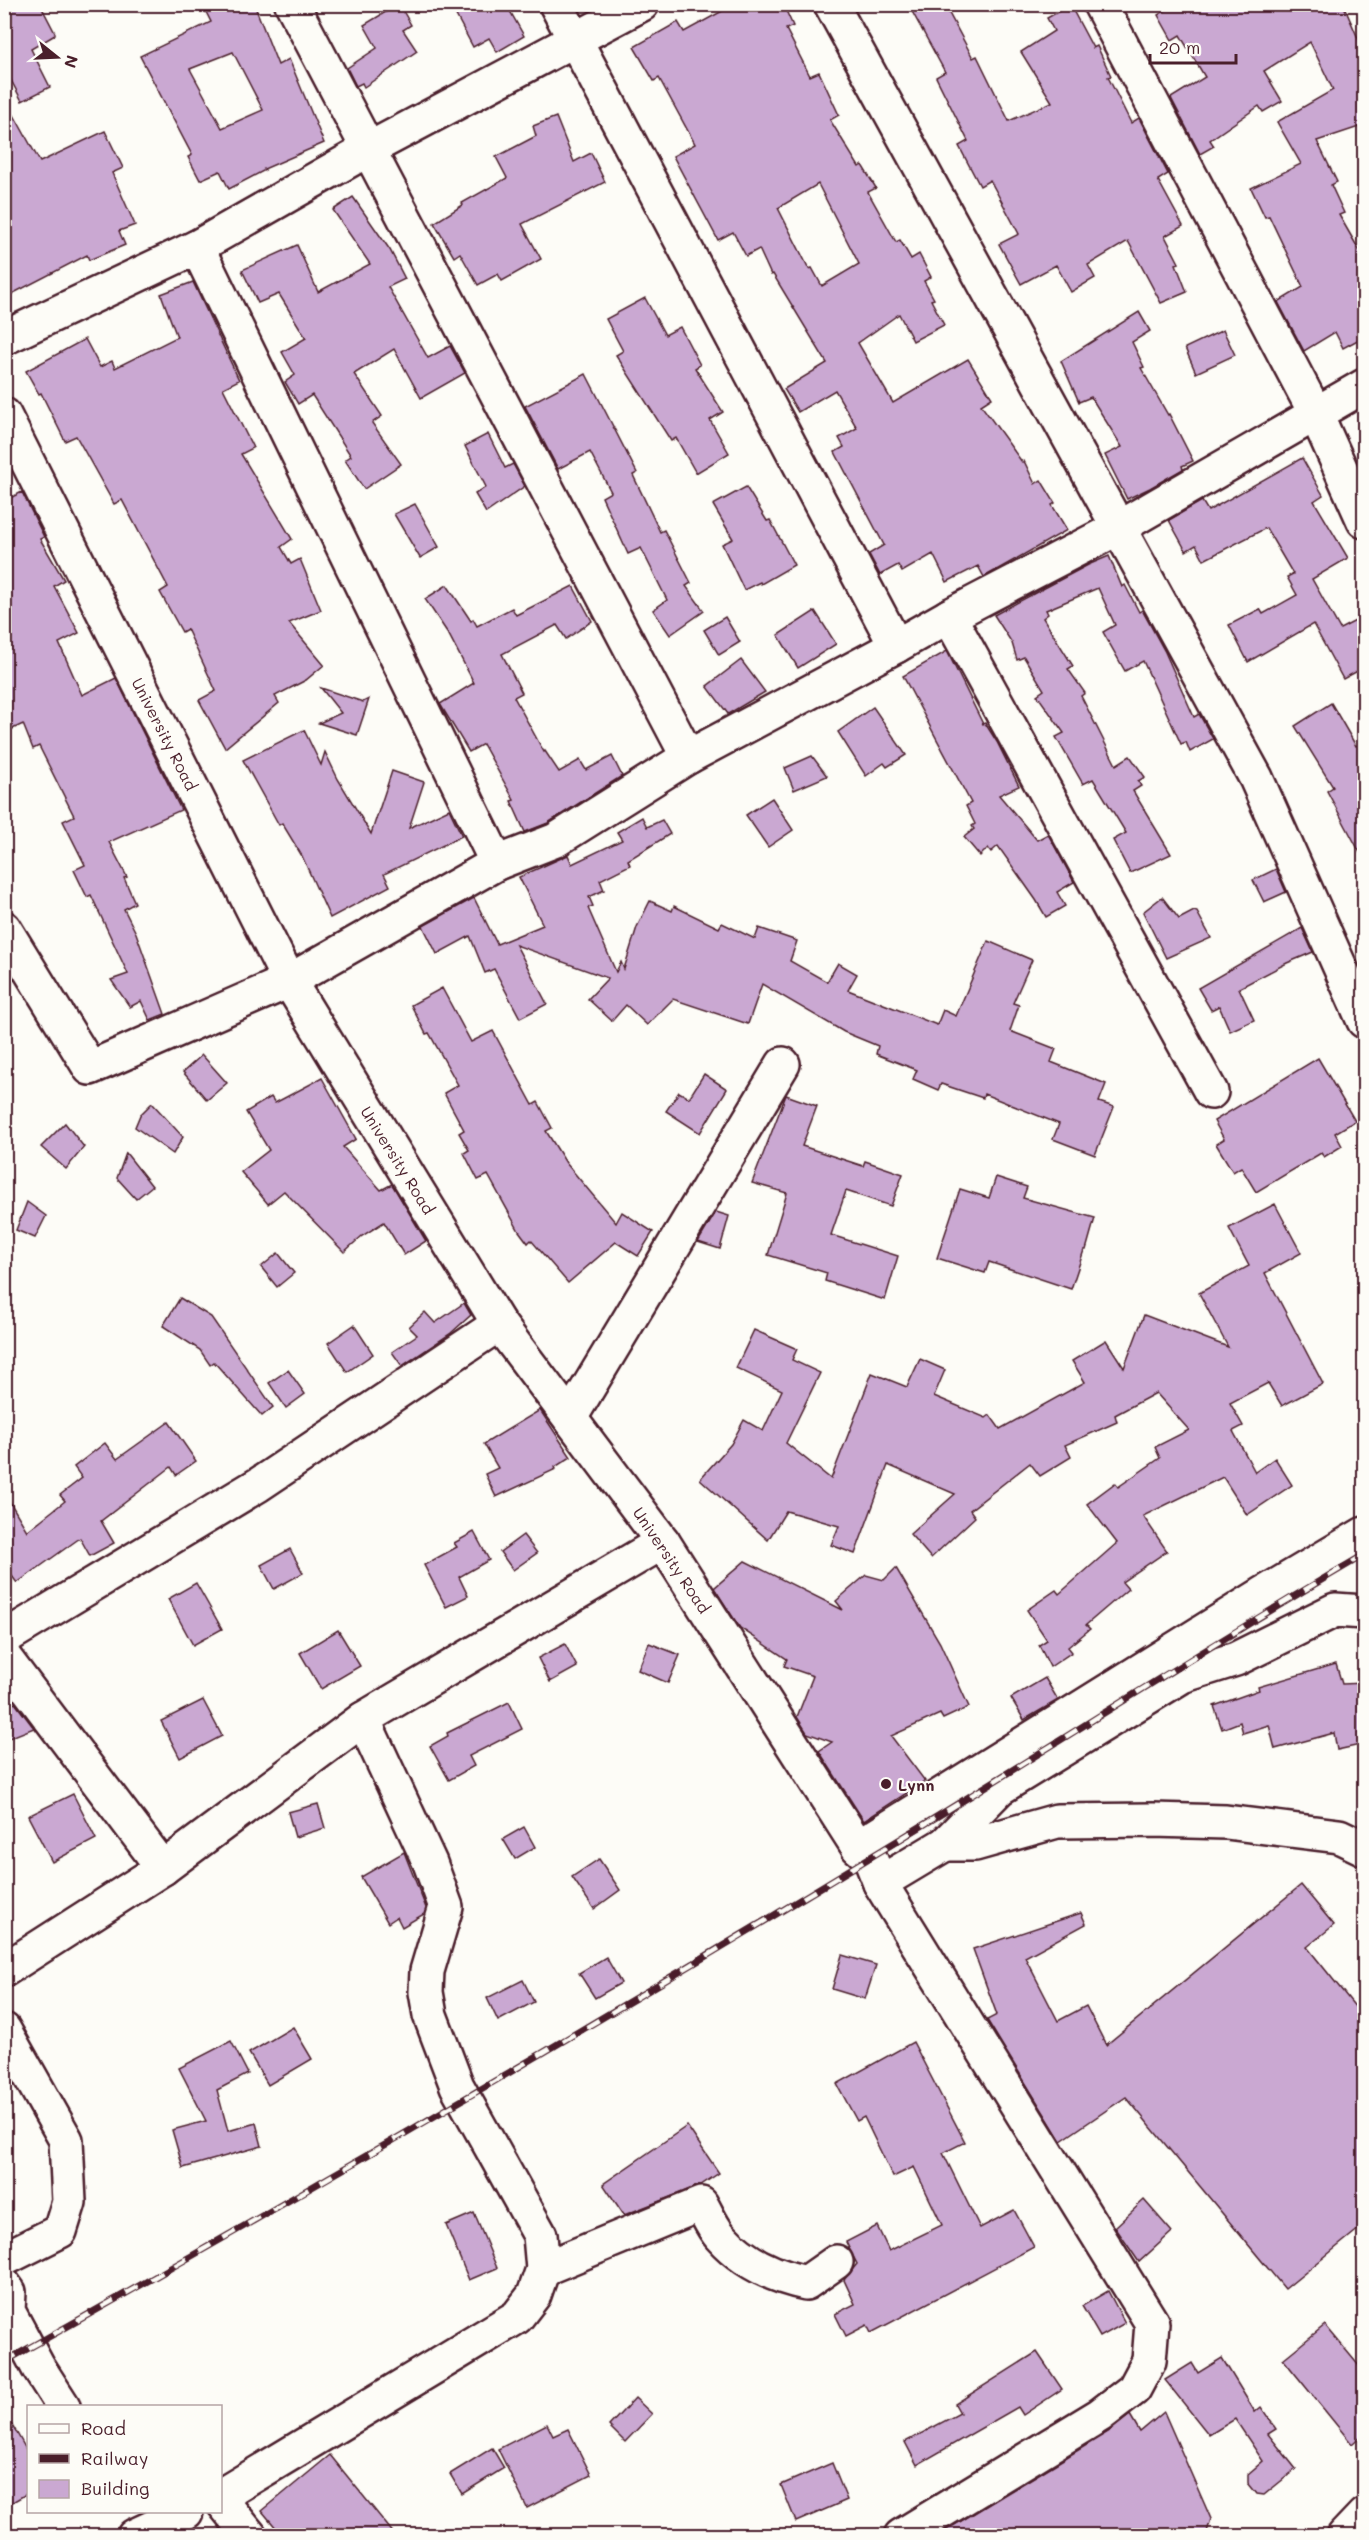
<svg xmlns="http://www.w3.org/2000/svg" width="1369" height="2540" font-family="Mali,sans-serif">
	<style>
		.building { fill: #caa8d2; stroke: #4a1f2b; stroke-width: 1.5; fill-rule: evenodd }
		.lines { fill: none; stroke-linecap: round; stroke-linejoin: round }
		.minor-casing { stroke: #4a1f2b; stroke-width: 38 }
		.minor { stroke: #fdfcf7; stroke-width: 33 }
		.rail-casing { stroke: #4a1f2b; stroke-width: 7 }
		.rail { stroke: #fdfcf7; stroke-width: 4.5; stroke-dasharray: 14; stroke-linecap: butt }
		.poi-dot { fill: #4a1f2b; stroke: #fdfcf7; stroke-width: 2 }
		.labels { text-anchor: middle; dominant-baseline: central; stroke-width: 4.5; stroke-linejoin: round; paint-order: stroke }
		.street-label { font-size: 16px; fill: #4a1f2b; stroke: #fdfcf7 }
		.poi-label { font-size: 16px; font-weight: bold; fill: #4a1f2b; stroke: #fdfcf7; text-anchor: start }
	</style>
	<rect width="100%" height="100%" fill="#fdfcf7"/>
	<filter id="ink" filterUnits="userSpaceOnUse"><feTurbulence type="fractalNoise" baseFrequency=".0167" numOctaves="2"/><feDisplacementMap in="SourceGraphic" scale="12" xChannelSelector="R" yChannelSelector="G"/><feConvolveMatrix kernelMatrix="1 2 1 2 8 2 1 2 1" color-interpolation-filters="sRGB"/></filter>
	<g filter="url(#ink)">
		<g class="building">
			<path d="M4,4H40L55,33V35L31,49L50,87L22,101L4,67Z"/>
			<path d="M202,4H254L278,65L289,59L324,143L264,169L265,170L229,189L220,171L200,180L188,157L192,155L140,56L211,22ZM233,52L263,110L222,128L190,69Z"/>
			<path d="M399,4L411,25L403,30L417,51L364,87L362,83L356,86L347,68L377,48L364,25Z"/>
			<path d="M450,4H506L524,36L497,52L489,38L473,47Z"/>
			<path d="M735,4H783L793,26L786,29L810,76L819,72L839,115L830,120L859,167L862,165L876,188L868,192L896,242L900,240L911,259L919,254L931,277L924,281L934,299L931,300L944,325L913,341L899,314L858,343L893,403L968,359L992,398L981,405L1022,462L1024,461L1035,484L1041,480L1055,503L1052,505L1067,530L984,577L978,566L947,582L933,554L902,572L898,565L880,575L869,554L884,545L835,452L844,447L839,438L857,428L835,390L798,412L784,389L827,363L773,274L771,275L759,249L746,256L733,232L718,240L673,156L695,144L659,78L654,81L634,47L678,22L684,32ZM818,184L859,264L822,286L812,268L809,269L778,208Z"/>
			<path d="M908,4H944L973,58L977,56L1009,121L1052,102L1021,52L1054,31L1047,18L1070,5L1093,48L1097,46L1111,76L1108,77L1131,123L1139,118L1168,174L1158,180L1183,226L1165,236L1179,263L1176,264L1187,292L1161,303L1128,241L1088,265L1095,278L1071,292L1056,265L1021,284L999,244L1019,234L990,180L980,186L959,146L968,141L936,77L945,72Z"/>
			<path d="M1175,4H1287L1291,11L1306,4H1343L1365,54V125L1317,141L1337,182L1331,185L1344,213L1339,215L1365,260V336L1343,348L1335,332L1304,351L1278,302L1303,287L1269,216L1265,217L1251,188L1301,164L1277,122L1333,90L1310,42L1264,71L1282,101L1263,112L1259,106L1210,140L1214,146L1200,154L1171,98L1205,77L1180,35L1172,40L1158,15Z"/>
			<path d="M4,97L40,162L105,131L123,168L112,173L135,225L119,231L125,245L89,260L87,255L4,298Z"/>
			<path d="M556,117L574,162L591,153L605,182L522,224L541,259L502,281L498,274L478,285L460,253L454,257L434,223L463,205L462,203L507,178L496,157L536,136L533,126Z"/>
			<path d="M353,197L390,250L405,279L388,287L428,358L450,346L465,373L421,398L394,349L354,374L382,416L372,423L401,464L364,489L345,460L351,456L312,395L298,404L285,382L295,375L282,352L306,338L279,294L258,303L242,270L297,245L318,292L370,264L333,210Z"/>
			<path d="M193,282L239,380L223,388L253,448L241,454L292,539L281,547L291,564L300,559L321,610L289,623L324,665L306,680L275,696L279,703L225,748L199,700L216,691L187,629L182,632L160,592L168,587L122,500L114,504L76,436L65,441L41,393L39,394L26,371L85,339L100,367L112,361L115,368L177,337L161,294Z"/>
			<path d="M645,298L665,335L680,327L700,365L695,368L723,412L710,420L729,453L696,473L676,438L671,441L616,355L623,351L606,319Z"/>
			<path d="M1139,312L1150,331L1132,342L1144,367L1141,368L1168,415L1169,414L1193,461L1182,466L1183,469L1150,488L1127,499L1105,455L1122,447L1091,397L1079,402L1061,361Z"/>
			<path d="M1223,330L1235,355L1196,373L1185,348Z"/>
			<path d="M586,374L637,473L633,475L660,532L664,530L691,583L686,586L704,611L670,635L653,610L667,600L641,548L628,554L602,497L611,492L590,452L558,469L525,406Z"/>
			<path d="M488,434L505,468L513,464L525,486L486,513L475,494L486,487L465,446Z"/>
			<path d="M1302,458L1323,495L1314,501L1348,558L1312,579L1340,629L1365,616V667L1343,679L1313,624L1248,662L1229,625L1260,609L1263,614L1297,595L1287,577L1293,574L1266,528L1204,560L1196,545L1186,551L1169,520L1202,501L1208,511Z"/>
			<path d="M746,487L767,521L770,520L794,565L761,584L760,582L744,590L722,544L733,539L713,505Z"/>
			<path d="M22,492L44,537L40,539L64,580L54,586L79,633L59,643L82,695L116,678L181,810L109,842L127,877L124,878L135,903L124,909L136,933L165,1014L150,1020L141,1001L130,1007L111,980L128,974L91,895L87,897L74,870L85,865L63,821L74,816L39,746L33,749L23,724L4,733V501Z"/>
			<path d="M415,504L439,547L420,558L394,514Z"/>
			<path d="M1109,556L1122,587L1125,585L1139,612L1142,610L1165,652L1194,717L1199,714L1213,739L1190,752L1186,742L1181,744L1143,661L1125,671L1103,632L1115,625L1098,588L1046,610L1048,614L1043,618L1073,666L1068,669L1085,693L1081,696L1116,765L1130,756L1145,777L1138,781L1141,786L1133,791L1171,854L1130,873L1113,840L1126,833L1093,779L1083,784L1056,737L1064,733L1037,695L1044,690L1024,657L1017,660L1012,643L994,615L1088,565Z"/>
			<path d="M447,585L471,621L473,619L477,626L512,608L516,615L573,586L592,621L566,639L557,625L502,654L522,693L514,697L544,752L545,751L559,772L580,760L586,770L612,756L622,776L548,823L525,832L511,801L514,800L483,744L469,752L440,704L474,683L449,635L425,599Z"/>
			<path d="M815,611L836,644L798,668L778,635Z"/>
			<path d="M725,617L740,642L719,655L704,630Z"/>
			<path d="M947,651L983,724L985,723L997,742L1019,786L999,795L1037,840L1048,834L1074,882L1057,892L1065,906L1046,917L1036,900L998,846L991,852L988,848L980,856L964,837L974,829L972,826L975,824L966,806L971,803L903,676Z"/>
			<path d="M741,660L765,692L728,714L707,686Z"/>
			<path d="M321,688L363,702L369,699L357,735L319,723L341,713Z"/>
			<path d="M1331,703L1356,746L1365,741V862L1327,791L1333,787L1295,726Z"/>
			<path d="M873,707L906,755L887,767L884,763L866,776L838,732Z"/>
			<path d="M304,730L321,765L325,752L338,779L371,834L392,771L424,782L409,828L449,809L462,836L384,874L390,886L330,918L302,856L282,823L279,825L243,760Z"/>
			<path d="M812,756L827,776L794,790L785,768Z"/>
			<path d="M772,798L793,830L768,847L746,815Z"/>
			<path d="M642,817L647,827L662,820L670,834L628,860L630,865L600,880L604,890L589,897L593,906L588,908L616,972L621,962L624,969L637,927L650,901L672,911L674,906L719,928L722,923L755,939L759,928L797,941L790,961L827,982L838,963L857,974L848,990L937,1025L943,1010L956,1016L988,941L1032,960L1013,1003L1019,1005L1010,1031L1056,1049L1051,1062L1106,1084L1099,1102L1114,1107L1095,1155L1053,1139L1059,1124L984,1094L983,1098L941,1084L938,1090L913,1079L917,1070L876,1054L878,1046L844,1032L762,984L748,1024L673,999L647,1025L626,1005L612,1021L588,999L608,978L516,945L547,1004L520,1018L494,969L485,973L470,936L437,954L423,926L474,898L497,944L543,925L519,877L568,855L572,864L622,840L617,832Z"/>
			<path d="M1276,869L1286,892L1264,902L1253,880Z"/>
			<path d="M1162,897L1179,919L1194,911L1197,912L1211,938L1166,958L1143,912Z"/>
			<path d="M1302,928L1313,952L1287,963L1239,988L1254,1020L1230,1031L1219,1006L1211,1010L1198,988Z"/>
			<path d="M442,988L471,1042L493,1031L533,1105L538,1102L552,1128L546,1131L566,1163L616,1223L622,1212L653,1232L638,1256L616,1242L568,1283L531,1240L528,1243L519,1231L488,1175L478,1180L464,1153L469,1150L459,1133L464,1130L444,1093L458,1085L429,1033L426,1034L411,1005Z"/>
			<path d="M202,1055L227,1083L207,1100L183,1072Z"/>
			<path d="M1318,1058L1355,1121L1335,1133L1342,1146L1324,1157L1321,1153L1256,1192L1241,1167L1233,1172L1216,1144L1224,1139L1214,1121Z"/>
			<path d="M704,1074L727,1089L700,1133L666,1111L679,1092L689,1098Z"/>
			<path d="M322,1078L356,1139L343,1147L381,1190L392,1184L426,1241L404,1255L384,1222L362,1236L344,1252L284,1191L268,1204L241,1172L269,1150L246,1112L271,1097L275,1103Z"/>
			<path d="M786,1095L817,1106L802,1146L863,1166L865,1161L903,1174L891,1206L846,1191L831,1235L898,1256L885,1300L825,1281L827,1273L768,1255L787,1193L752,1183Z"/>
			<path d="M152,1103L183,1137L173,1154L135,1127L140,1115Z"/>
			<path d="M65,1123L84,1147L66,1169L41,1147Z"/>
			<path d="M126,1153L152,1186L136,1199L117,1178Z"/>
			<path d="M996,1177L1027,1187L1023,1198L1095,1218L1086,1250H1084L1071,1289L989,1262L985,1273L937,1258L960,1189L989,1198Z"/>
			<path d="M27,1202L46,1216L35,1238L16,1230Z"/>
			<path d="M1275,1204L1301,1253L1265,1273L1323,1384L1282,1406L1268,1383L1230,1403L1243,1426L1233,1431L1255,1472L1275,1458L1292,1485L1247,1515L1223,1477L1143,1516L1167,1551L1122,1582L1128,1589L1086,1625L1090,1629L1068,1647L1072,1652L1050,1667L1039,1645L1047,1640L1027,1610L1056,1590L1059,1594L1117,1543L1087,1504L1115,1483L1118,1487L1160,1458L1155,1447L1189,1430L1156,1393L1115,1415L1117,1422L1065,1445L1071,1457L1040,1476L1030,1463L970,1510L975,1517L931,1558L910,1534L955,1494L888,1465L855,1554L831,1545L839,1526L786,1511L768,1540L700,1479L731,1444L744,1420L763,1431L782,1390L736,1368L754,1330L797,1349L792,1360L820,1373L786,1443L831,1479L872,1373L907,1387L920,1359L945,1370L934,1396L986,1418L990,1415L1000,1429L1085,1382L1072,1361L1106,1340L1124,1368L1144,1315L1228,1347L1199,1293L1249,1266L1229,1228Z"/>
			<path d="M716,1212L729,1216L720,1249L698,1242Z"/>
			<path d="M278,1253L294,1273L277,1287L261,1267Z"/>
			<path d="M180,1298L211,1317L273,1407L262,1416L214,1362L210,1365L200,1350L163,1326Z"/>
			<path d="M464,1303L471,1315L451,1333L402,1366L392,1352L417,1335L409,1327L425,1312L435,1323Z"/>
			<path d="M354,1325L373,1354L347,1372L328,1343Z"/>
			<path d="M288,1370L305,1394L286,1408L269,1383Z"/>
			<path d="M540,1410L571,1457L555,1467L556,1469L496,1497L485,1474L498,1468L484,1444Z"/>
			<path d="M169,1422L196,1461L176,1475L171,1467L101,1521L114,1543L90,1556L80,1538L17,1583L4,1565V1492L27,1531L65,1501L60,1495L82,1478L74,1467L105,1443L117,1459Z"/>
			<path d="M474,1532L489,1560L459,1577L468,1596L446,1607L424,1565L457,1547L454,1543Z"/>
			<path d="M523,1535L537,1553L513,1570L500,1552Z"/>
			<path d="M290,1549L303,1573L274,1589L261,1565Z"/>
			<path d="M745,1561L843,1610L836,1601L866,1575L884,1580L896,1568L940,1643L969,1707L943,1719L940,1714L891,1736L925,1781L864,1821L819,1751L832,1742L807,1733L797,1717L813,1676L784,1666L787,1659L740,1628L714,1588Z"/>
			<path d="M196,1583L222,1629L193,1645L168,1599Z"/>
			<path d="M338,1630L360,1666L321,1689L300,1653Z"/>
			<path d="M649,1643L680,1655L668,1683L638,1670Z"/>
			<path d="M565,1644L577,1667L550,1682L538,1658Z"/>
			<path d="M1336,1664L1342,1684L1365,1683V1744L1337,1750L1334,1733L1275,1749L1269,1725L1243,1733L1240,1722L1222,1729L1214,1706L1259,1690L1258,1687Z"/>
			<path d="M1045,1678L1058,1700L1024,1720L1011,1698Z"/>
			<path d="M203,1700L222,1736L180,1758L161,1721Z"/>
			<path d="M509,1702L522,1729L469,1756L474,1766L449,1780L430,1746L448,1736L447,1733Z"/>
			<path d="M15,1703L34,1728L4,1740V1708Z"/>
			<path d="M73,1794L96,1839L52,1862L28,1816Z"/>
			<path d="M318,1804L325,1828L295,1837L288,1812Z"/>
			<path d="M524,1827L535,1847L515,1859L503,1839Z"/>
			<path d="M404,1852L426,1908L424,1914L402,1927L397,1917L388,1923L361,1877Z"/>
			<path d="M599,1859L620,1890L594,1909L572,1877Z"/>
			<path d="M1301,1885L1334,1925L1307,1947L1365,2019V2224L1285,2289L1126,2097L1061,2141L987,2020L997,2015L973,1949L1081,1913L1086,1924L1025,1957L1058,2021L1086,2006L1106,2045Z"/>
			<path d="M842,1955L876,1965L865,1999L832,1989Z"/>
			<path d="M606,1957L621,1983L595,1998L579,1973Z"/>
			<path d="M523,1980L534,2002L498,2021L487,1998Z"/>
			<path d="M293,2027L312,2059L268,2085L249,2053Z"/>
			<path d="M231,2041L248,2074L217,2090L228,2131L256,2123L262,2146L183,2168L172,2130L206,2121L179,2068Z"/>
			<path d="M913,2042L965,2142L943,2153L980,2228L1014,2210L1034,2247L871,2333L867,2325L846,2336L835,2314L855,2304L844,2280L857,2264L846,2242L877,2226L889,2251L942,2225L914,2167L893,2177L864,2117L857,2121L837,2084Z"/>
			<path d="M687,2126L719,2173L701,2185L624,2215L603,2184Z"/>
			<path d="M1144,2200L1172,2232L1139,2262L1115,2227Z"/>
			<path d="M474,2213L497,2268L469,2280L446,2225Z"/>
			<path d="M1108,2291L1125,2323L1100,2337L1082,2306Z"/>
			<path d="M1325,2325L1365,2373V2432L1352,2444L1283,2359Z"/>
			<path d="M1037,2352L1062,2389L1023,2415L1018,2407L917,2465L905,2442L960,2413L955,2404Z"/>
			<path d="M1222,2358L1255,2412L1261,2407L1276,2429L1268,2434L1296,2469L1264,2495L1257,2494L1248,2483V2474L1263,2461L1235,2419L1209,2435L1165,2380L1192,2363L1198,2373Z"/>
			<path d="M635,2398L652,2414L625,2442L609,2426Z"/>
			<path d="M4,2410L28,2453V2493L4,2507Z"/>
			<path d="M1164,2412L1211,2519L1206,2535H938L1110,2431L1130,2415L1140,2432Z"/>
			<path d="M547,2424L553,2436L568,2429L591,2475L527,2508L498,2449Z"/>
			<path d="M492,2448L504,2468L462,2494L450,2474Z"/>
			<path d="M330,2455L395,2535H282L262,2511Z"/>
			<path d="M832,2463L847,2500L796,2522L781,2485Z"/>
		</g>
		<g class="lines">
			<defs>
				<g id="minor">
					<path d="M292,4L688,757"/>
					<path d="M556,4L896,646"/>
					<path d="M831,4L1256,778L1364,1021"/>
					<path d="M1100,4L1316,414L1364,521"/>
					<path d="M197,247L497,863"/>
					<path d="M4,338L197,247L369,149L642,4"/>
					<path d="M4,415L289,981L499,1324L663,1542L858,1847L870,1858L880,1883L1152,2323L1149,2361L1134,2389L1100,2415L901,2536"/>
					<path d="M949,616L1211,1092"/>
					<path d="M4,928L90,1068L289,981L497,863L556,840L688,757L896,646L949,616L1118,528L1364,386"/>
					<path d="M570,1418L783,1064"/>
					<path d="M4,1638L258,1485L499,1324"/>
					<path d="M4,1657L163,1868"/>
					<path d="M945,1844H975L1057,1821L1153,1820L1226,1822L1339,1836L1364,1848"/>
					<path d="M858,1847L1263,1594L1364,1534"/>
					<path d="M880,1883L945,1844L1000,1788L1182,1676L1236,1659L1335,1610L1364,1612"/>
					<path d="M4,1970L163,1868L363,1719L663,1542"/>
					<path d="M4,2030L66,2140L69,2202L60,2231L4,2259"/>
					<path d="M543,2269L701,2204C707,2214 712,2227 720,2236C743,2262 773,2276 806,2283L836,2262"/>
					<path d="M4,2285L9,2292L8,2311L38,2367L63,2406"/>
					<path d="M220,2496L517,2317L534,2295L543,2269L540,2235L457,2086L430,2015L426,1992L427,1971L446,1907L430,1863L363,1719"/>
					<path d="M220,2499L250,2536"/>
					<path d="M134,2536L186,2512"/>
					<path d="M1344,2536L1364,2515"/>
				</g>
			</defs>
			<use href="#minor" class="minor-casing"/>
			<use href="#minor" class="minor"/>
			<defs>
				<path id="rail" d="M4,2362C295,2199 584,2031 869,1858C1035,1758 1197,1652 1364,1555"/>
			</defs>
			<use href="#rail" class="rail-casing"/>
			<use href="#rail" class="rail"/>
		</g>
	</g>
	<circle class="poi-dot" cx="886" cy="1784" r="6"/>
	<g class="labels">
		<g class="street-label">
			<text transform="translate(165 734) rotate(63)">University Road</text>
			<text transform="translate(398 1160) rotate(58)">University Road</text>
			<text transform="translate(672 1560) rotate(56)">University Road</text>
		</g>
		<g class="poi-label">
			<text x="898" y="1784">Lynn</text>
		</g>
	</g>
	<rect width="1369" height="2540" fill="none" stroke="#fdfcf7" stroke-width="24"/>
	<rect x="12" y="12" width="1345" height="2516" fill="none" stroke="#4a1f2b" stroke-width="2" filter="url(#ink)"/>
	<rect x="27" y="2405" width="195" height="108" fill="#fdfcf7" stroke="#b5a4a5" stroke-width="1.5"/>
	<rect x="39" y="2424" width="30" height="9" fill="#fdfcf7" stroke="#b5a4a5" stroke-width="1.5"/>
	<text x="81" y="2435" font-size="18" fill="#4a1f2b">Road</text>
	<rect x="39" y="2454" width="30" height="9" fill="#4a1f2b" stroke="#b5a4a5" stroke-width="1.5"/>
	<text x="81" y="2465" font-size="18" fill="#4a1f2b">Railway</text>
	<rect x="39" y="2480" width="30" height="18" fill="#caa8d2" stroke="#b5a4a5" stroke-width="1.5"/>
	<text x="81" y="2495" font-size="18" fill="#4a1f2b">Building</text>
	<g transform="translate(57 57) rotate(108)" stroke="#fdfcf7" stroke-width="4.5" paint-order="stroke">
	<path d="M0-4.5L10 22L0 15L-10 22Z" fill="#4a1f2b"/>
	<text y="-9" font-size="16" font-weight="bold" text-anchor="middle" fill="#4a1f2b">N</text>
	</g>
	<path d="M1150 54v9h86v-9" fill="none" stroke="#4a1f2b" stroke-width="3"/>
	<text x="1159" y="54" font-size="18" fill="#4a1f2b" stroke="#fdfcf7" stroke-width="4.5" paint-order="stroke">20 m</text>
</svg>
